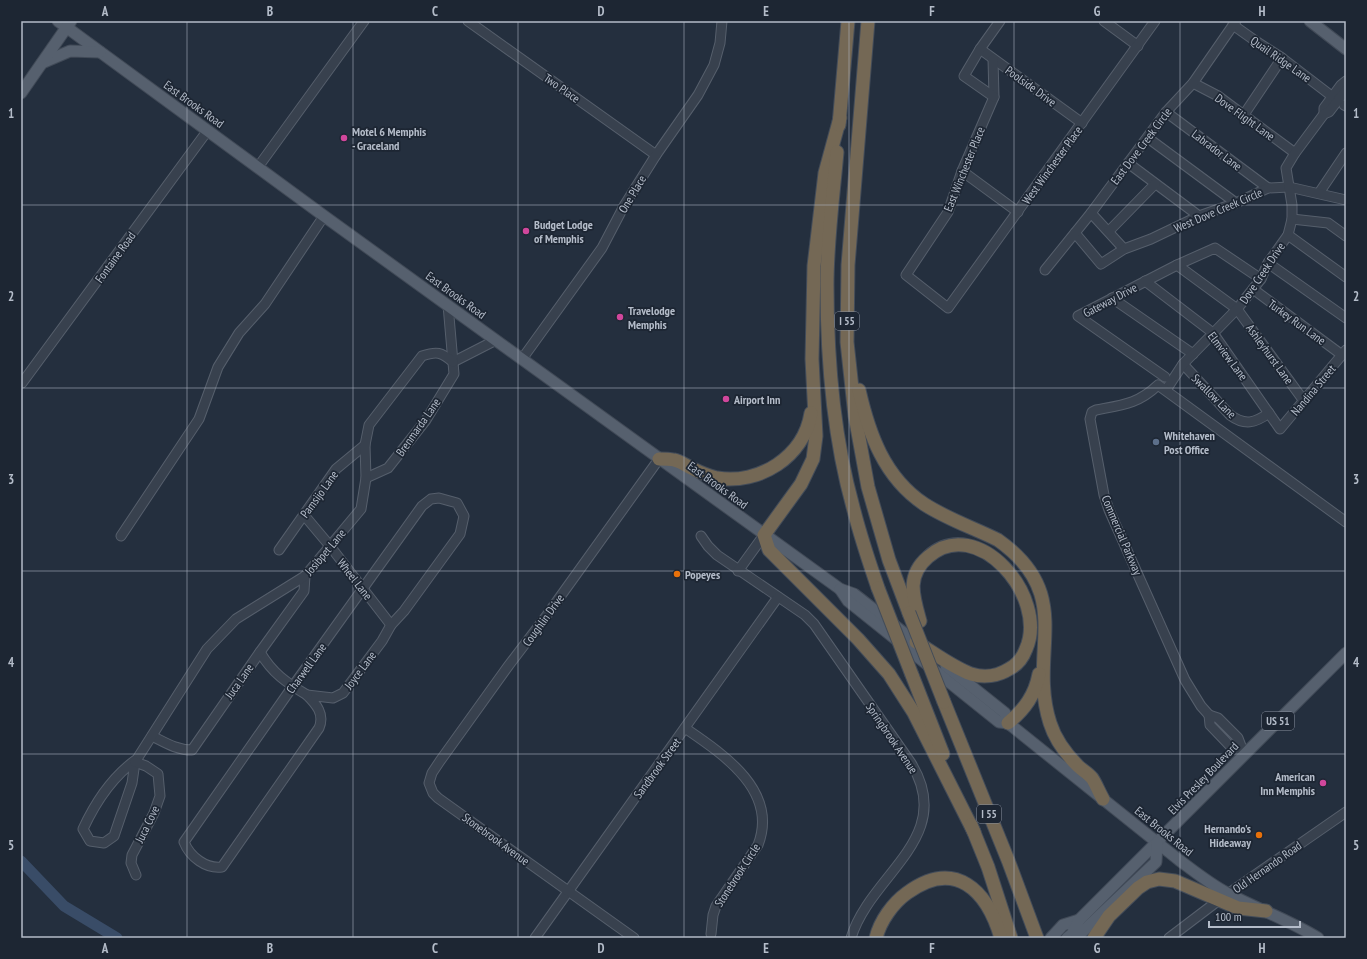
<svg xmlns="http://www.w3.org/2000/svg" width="1367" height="959" font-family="'PT Sans Narrow',sans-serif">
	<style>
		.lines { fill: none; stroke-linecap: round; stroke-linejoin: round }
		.river { stroke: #394c67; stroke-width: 11 }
		.minor-casing { stroke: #565f6c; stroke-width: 11 }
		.major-casing { stroke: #414a57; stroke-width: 13 }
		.highway-casing { stroke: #434c59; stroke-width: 15 }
		.minor { stroke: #38414e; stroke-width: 9 }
		.major { stroke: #56606e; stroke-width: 11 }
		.highway { stroke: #746855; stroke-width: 13 }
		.highway-bridge-casing { stroke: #434c59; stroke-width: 15; stroke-linecap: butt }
		.highway-bridge { stroke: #746855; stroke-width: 13 }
		.grid { fill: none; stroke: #b4bcc9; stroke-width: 1; stroke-opacity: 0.55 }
		.hotel-dot { fill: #d1479c; stroke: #1d2633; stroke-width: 1.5 }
		.service-dot { fill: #5c6f8a; stroke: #1d2633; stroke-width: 1.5 }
		.food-dot { fill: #e8710a; stroke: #1d2633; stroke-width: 1.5 }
		.labels { text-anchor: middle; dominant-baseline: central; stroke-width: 3.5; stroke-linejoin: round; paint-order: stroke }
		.shield { fill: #1d2633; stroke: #878f9c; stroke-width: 1 }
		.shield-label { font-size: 11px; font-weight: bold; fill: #b4bcc9 }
		.street-label { font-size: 12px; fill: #b4bcc9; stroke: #1d2633 }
		.poi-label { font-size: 12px; font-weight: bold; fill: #b4bcc9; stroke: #1d2633; text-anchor: start }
		.neatline { fill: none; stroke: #b4bcc9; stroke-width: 1.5 }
		.grid-label { font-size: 13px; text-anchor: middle; font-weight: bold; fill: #b4bcc9 }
	</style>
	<rect width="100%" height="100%" fill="#242f3e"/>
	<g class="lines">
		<path class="river" d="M21,861L64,906L117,938"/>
		<defs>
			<g id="minor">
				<path d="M468,21L656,155"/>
				<path d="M1104,21L1138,46"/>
				<path d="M1233,25L1257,42L1282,58L1329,94"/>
				<path d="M980,49L1082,123"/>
				<path d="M993,59L994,97L962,171L948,212L906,275L948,308L1155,21"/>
				<path d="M1193,83L1218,96L1295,153"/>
				<path d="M994,97L964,76L980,49L1000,21"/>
				<path d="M1344,105L1346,106"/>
				<path d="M1166,112L1268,188"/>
				<path d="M1324,114V108L1341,85L1346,81"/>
				<path d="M1243,116L1282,58"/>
				<path d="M1148,138L1236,203"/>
				<path d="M1128,163L1199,216"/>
				<path d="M258,167L364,21"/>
				<path d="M962,171L1018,212"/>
				<path d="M1319,193L1346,153"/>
				<path d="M1091,213L1124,249"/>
				<path d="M1292,219L1328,223L1346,236"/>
				<path d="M1109,231L1155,184"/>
				<path d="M1075,233L1101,264L1124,249L1151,239L1199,216L1236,203L1268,188L1289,187L1346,200"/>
				<path d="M1288,235L1346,277"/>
				<path d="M1268,263L1346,318"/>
				<path d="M1177,265L1237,309L1304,401"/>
				<path d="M1045,270L1091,213L1166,112L1193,83L1236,21"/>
				<path d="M1145,281L1213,333L1280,429L1346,350"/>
				<path d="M1253,289L1342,355"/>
				<path d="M1112,298L1193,354"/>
				<path d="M522,359L602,248L624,206L656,155L698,95L714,65L720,43L722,21"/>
				<path d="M453,362L496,340"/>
				<path d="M1183,364L1230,415C1245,426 1255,423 1269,413"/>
				<path d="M1165,377L1078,316L1177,265L1215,248L1261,279"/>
				<path d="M22,383L208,130"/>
				<path d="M1166,390L1183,364L1237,309L1261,279L1268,263L1288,235L1292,219V205L1286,168L1295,153L1324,114L1329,112L1346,90"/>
				<path d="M366,478L388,468L426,420L454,374L448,305"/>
				<path d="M439,498L457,503L464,516L460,534L404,611L391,625L382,641L343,693L333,698L307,695C316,704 325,714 319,728L222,867C206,869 190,857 184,842L293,686L422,506L431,499Z"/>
				<path d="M304,515L330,546L391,625"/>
				<path d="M121,536L199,419L218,367L239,333L265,304L324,216"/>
				<path d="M701,536L708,546L717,555L805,615L814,624L911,763C957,838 870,874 851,938"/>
				<path d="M279,550L336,469L365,445"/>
				<path d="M738,571L764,535"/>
				<path d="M260,652C272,673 287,683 307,695"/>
				<path d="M1209,715L1201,706L1185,680L1109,510L1104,495L1090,419L1092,412L1096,410C1122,405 1138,404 1158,385L1346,522"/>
				<path d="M1209,715L1218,718L1238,738L1244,754L1232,748L1210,725Z"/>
				<path d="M685,728C723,754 779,791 758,845L716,906L713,915L711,934"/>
				<path d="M152,736C166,743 177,750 192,750L260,652L304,591L305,576"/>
				<path d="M137,759C113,776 95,803 83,829L90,841L104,843L114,836L132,783L135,762L137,759L207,649L236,619L305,576L361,509L366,478L365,445L369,425L422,356C437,351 441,352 453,362"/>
				<path d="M135,762L146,766L158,774L160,796L154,813L132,855L131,863L136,875"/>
				<path d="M535,938L778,597"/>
				<path d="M634,938L438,798L433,793L429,783L432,773L440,761L509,665L547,615L659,459"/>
				<path d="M1169,938L1219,900L1346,812"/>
			</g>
			<g id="major">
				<path d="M58,21L324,216L840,589L854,594L922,647"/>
				<path d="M1310,21L1346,49"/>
				<path d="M42,63L70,51L100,52"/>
				<path d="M21,93L71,21"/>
				<path d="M840,589L848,601L999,722L1008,723L1179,860C1195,872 1210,884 1227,893C1257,909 1289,920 1318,938"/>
				<path d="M946,666L1005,713L1008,723"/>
				<path d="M1051,938L1063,925L1079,920"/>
				<path d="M1067,938L1072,934L1079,920L1346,653"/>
				<path d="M1076,938L1156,862L1157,843"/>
			</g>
			<g id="highway">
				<path d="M868,21L848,265L847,342L855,416L868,487L889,560L909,613"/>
				<path d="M840,118L825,173L814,266L812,359L816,436L813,459L801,484L764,535L769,550L858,639L889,674L914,713L974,832"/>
				<path d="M839,125L848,21"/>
				<path d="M837,152C833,197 827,241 827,285C827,360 833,435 853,507C860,535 869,562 878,588"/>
				<path d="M859,390C869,434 884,477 924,504C947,519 974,528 998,540C1077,596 1027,651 1050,723C1055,739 1066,754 1078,766C1082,770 1088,773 1092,778C1096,784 1099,792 1103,799"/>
				<path d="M659,459C664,459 669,459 674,460C680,461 685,465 691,468C699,472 708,476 717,478C759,485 804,457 811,413"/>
				<path d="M916,642C934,653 952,667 971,674C984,678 998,676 1009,669C1017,665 1023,657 1026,649C1049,597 977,513 928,557C906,576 913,596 920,621"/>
				<path d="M912,675L943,754"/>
				<path d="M944,702L1008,860L1037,938"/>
				<path d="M1008,723C1025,709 1035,695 1039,674"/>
				<path d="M971,825L988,867L1011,938"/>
				<path d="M876,938C880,921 893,903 907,893C955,858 987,890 1001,938"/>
				<path d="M1094,938L1109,916L1138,888L1147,882L1159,879L1175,881L1238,908L1266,911"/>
			</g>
		</defs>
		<use href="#minor" class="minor-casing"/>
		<use href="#major" class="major-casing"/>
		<use href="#highway" class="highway-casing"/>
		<use href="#minor" class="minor"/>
		<use href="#major" class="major"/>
		<use href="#highway" class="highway"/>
		<defs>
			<g id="highway-bridge">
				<path d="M878,588L912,675"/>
				<path d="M909,613L944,702"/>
			</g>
		</defs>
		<use href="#highway-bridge" class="highway-bridge-casing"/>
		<use href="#highway-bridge" class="highway-bridge"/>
	</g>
	<path class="grid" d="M187,21V938M353,21V938M518,21V938M684,21V938M849,21V938M1014,21V938M1180,21V938M21,205H1346M21,388H1346M21,571H1346M21,754H1346"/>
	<g class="hotel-dot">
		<circle cx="344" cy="138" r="4"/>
		<circle cx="526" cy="231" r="4"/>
		<circle cx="620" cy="317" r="4"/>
		<circle cx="726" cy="399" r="4"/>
		<circle cx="1323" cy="783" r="4"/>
	</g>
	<circle class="service-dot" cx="1156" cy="442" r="4"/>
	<g class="food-dot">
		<circle cx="677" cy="574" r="4"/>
		<circle cx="1259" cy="835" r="4"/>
	</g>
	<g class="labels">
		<g class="shield">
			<rect x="835" y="312" width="24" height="18" rx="3"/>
			<rect x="1262" y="712" width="32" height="18" rx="3"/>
			<rect x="977" y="805" width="24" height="18" rx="3"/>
		</g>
		<g class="shield-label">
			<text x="847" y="321">I 55</text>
			<text x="1278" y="721">US 51</text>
			<text x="989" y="814">I 55</text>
		</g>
		<g class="street-label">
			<text transform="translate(1281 59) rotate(35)">Quail Ridge Lane</text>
			<text transform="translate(1031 86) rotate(36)">Poolside Drive</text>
			<text transform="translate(562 88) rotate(35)">Two Place</text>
			<text transform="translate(194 104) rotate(36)">East Brooks Road</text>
			<text transform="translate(1245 117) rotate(36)">Dove Flight Lane</text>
			<text transform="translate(1141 146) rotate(-53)">East Dove Creek Circle</text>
			<text transform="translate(1217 150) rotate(37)">Labrador Lane</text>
			<text transform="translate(1052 165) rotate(-54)">West Winchester Place</text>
			<text transform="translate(964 169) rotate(-68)">East Winchester Place</text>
			<text transform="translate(632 194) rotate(-59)">One Place</text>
			<text transform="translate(1218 210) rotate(-23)">West Dove Creek Circle</text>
			<text transform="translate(115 257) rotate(-54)">Fontaine Road</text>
			<text transform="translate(1262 273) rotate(-56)">Dove Creek Drive</text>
			<text transform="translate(456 295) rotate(36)">East Brooks Road</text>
			<text transform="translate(1110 300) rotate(-28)">Gateway Drive</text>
			<text transform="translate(1297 322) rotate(36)">Turkey Run Lane</text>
			<text transform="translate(1270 354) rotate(54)">Ashleyhurst Lane</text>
			<text transform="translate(1228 356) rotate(53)">Elmview Lane</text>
			<text transform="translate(1313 390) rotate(-50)">Nandina Street</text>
			<text transform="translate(1214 396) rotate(45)">Swallow Lane</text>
			<text transform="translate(418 427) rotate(-55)">Brenmarda Lane</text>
			<text transform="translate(718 485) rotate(36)">East Brooks Road</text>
			<text transform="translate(319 494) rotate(-54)">Pamsijo Lane</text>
			<text transform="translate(1122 535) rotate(67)">Commercial Parkway</text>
			<text transform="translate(325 552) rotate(-50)">Josibpet Lane</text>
			<text transform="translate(355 579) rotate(52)">Wheel Lane</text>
			<text transform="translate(543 620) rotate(-54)">Coughlin Drive</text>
			<text transform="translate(306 668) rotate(-54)">Charwell Lane</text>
			<text transform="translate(360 670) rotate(-53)">Joyce Lane</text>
			<text transform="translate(239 681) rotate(-55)">Juca Lane</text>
			<text transform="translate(892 738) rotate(56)">Springbrook Avenue</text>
			<text transform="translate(657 768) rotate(-54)">Sandbrook Street</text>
			<text transform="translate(1203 778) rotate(-46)">Elvis Presley Boulevard</text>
			<text transform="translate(147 824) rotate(-64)">Juca Cove</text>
			<text transform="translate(1164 831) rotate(39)">East Brooks Road</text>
			<text transform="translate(496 839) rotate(36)">Stonebrook Avenue</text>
			<text transform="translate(1267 867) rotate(-35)">Old Hernando Road</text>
			<text transform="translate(737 875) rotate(-57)">Stonebrook Circle</text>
		</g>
		<g class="poi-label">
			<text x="352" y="131">Motel 6 Memphis<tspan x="352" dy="14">- Graceland</tspan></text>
			<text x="534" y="224">Budget Lodge<tspan x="534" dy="14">of Memphis</tspan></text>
			<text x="628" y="310">Travelodge<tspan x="628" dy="14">Memphis</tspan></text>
			<text x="734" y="399">Airport Inn</text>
			<text x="1164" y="435">Whitehaven<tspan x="1164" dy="14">Post Office</tspan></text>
			<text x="685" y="574">Popeyes</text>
			<text x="1315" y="776" text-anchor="end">American<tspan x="1315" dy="14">Inn Memphis</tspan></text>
			<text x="1251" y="828" text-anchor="end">Hernando's<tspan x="1251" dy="14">Hideaway</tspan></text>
		</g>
	</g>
	<rect width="1367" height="959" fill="none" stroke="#1d2633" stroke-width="44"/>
	<path d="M1209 921v6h91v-6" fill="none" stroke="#b4bcc9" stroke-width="2"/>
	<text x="1215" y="921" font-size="12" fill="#b4bcc9" stroke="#1d2633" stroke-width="3" paint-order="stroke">100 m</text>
	<rect x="22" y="22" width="1323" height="915" class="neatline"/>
	<g class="grid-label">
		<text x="105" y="16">A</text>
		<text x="270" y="16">B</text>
		<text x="435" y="16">C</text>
		<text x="601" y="16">D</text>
		<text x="766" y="16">E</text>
		<text x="932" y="16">F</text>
		<text x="1097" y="16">G</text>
		<text x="1262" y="16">H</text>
		<text x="11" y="118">1</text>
		<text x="1356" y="118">1</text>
		<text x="11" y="301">2</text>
		<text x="1356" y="301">2</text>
		<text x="11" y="484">3</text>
		<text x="1356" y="484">3</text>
		<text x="11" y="667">4</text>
		<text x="1356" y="667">4</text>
		<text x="11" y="850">5</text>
		<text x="1356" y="850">5</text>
		<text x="105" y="953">A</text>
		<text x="270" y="953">B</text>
		<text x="435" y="953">C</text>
		<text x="601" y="953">D</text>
		<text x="766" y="953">E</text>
		<text x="932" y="953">F</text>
		<text x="1097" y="953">G</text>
		<text x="1262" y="953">H</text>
	</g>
</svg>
